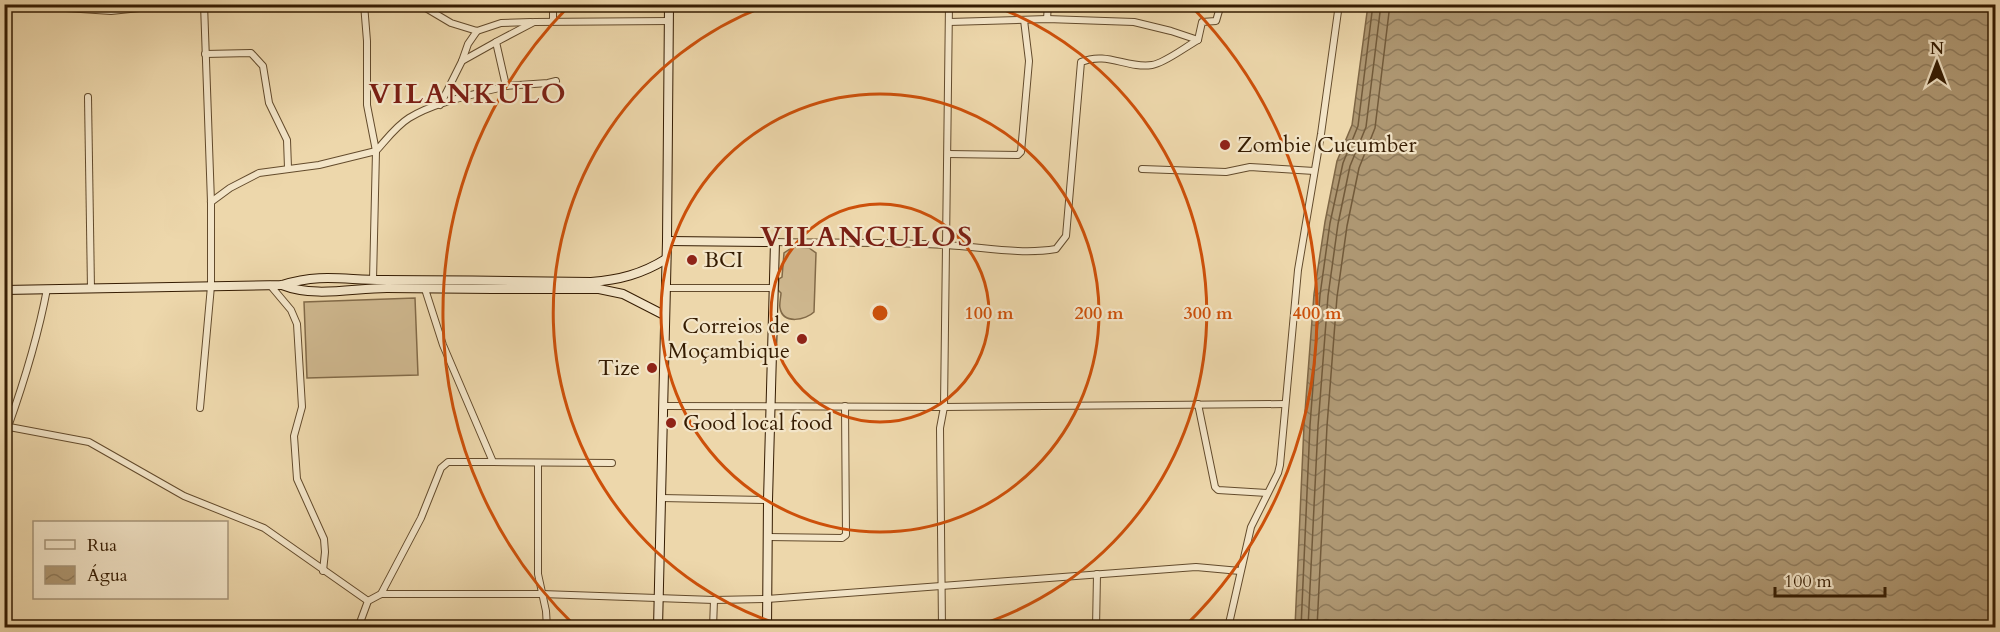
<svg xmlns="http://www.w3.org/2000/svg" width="2000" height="632" font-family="Cardo,serif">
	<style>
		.pitch { fill: #ceb78e; stroke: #826a48; stroke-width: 1.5 }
		.water { fill: url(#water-waves); stroke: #7e6645; stroke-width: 1.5 }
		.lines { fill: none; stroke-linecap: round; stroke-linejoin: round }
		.shore { stroke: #725a3a; stroke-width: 1.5 }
		.street-casing { stroke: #634b2c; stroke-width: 8 }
		.secondary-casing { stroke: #351c02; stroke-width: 10 }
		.street { stroke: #f3e5c8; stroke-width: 6 }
		.secondary { stroke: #f3e5c8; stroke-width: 8 }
		.ring { fill: none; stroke: #cd500a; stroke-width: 3 }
		.poi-dot { fill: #8f2418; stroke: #f3e5c8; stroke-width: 2 }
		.labels { text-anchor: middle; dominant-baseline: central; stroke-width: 4.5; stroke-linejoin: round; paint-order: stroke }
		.poi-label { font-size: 22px; fill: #351c02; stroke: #f3e5c8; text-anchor: start }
		.district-label { font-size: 28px; font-weight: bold; letter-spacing: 1.5px; fill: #7a1f14; stroke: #f3e5c8 }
		.centre { fill: #cd500a; stroke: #f3e5c8; stroke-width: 3 }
		.ring-label { font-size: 18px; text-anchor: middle; font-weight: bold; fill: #cd500a; stroke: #f3e5c8; stroke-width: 4.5; stroke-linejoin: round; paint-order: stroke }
	</style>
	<defs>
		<pattern id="water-waves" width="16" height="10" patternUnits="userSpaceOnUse" patternTransform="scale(1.5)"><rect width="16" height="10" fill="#ae9772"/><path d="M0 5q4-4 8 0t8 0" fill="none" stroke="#8e7a5b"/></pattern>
	</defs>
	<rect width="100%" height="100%" fill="#edd7ab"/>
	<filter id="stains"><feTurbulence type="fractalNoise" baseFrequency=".00333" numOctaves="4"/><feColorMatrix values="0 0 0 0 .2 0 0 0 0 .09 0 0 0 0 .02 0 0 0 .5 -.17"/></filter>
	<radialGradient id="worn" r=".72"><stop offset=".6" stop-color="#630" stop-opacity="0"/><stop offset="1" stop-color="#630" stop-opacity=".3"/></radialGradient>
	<g class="pitch">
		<path d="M793,247L809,248L816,253L814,312C806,320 783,325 780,308C779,304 781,297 781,293L778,290L779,279L782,277L784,253Z"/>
		<path d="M415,298L418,375L307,378L304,302Z"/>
	</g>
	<path class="water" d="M1368,5H1995V627H1295L1304,425L1314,294L1325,222L1337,161L1352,125Z"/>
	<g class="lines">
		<g class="shore">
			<path d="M1301,628L1310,425L1320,295L1330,223L1343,163L1358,126L1373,4"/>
			<path d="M1308,628L1318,426L1328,296L1338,224L1350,166L1366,127L1381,4"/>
			<path d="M1317,628L1327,426L1337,297L1347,226L1359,168L1375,128L1390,4"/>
		</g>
		<defs>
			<g id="street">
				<path d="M6,4L111,11L149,7L236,4"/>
				<path d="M364,4L367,41V105L376,151C386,140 396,126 409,118C437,101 474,95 506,86L496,42L534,22L669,21"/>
				<path d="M419,4L451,23L477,31L501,23L531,22"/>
				<path d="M553,4V21"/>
				<path d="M1047,19L1048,4"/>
				<path d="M949,22L1047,19L1134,22L1171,31L1198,40"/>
				<path d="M205,54L251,53L263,66L269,103L287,140L288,168"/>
				<path d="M462,61L468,44L477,31"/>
				<path d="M506,86L548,83L556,81"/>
				<path d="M88,97L91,289"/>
				<path d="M440,105L462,61L496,42"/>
				<path d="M948,154L1018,155L1021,152L1029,61L1024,20"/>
				<path d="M1142,169L1226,172L1250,167L1314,171"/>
				<path d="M211,202L230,188L259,173L319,165L376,151L373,280"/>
				<path d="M775,242C832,243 889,242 946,245C982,247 1021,255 1056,249L1066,236L1081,62C1107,51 1127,69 1152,65C1165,63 1185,47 1198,40L1202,22L1216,21L1221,4"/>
				<path d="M270,285L291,310L297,324L302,407L294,436L297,479L324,539L325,552L323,571"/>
				<path d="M666,288H773"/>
				<path d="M425,289L443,345L493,462L612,463"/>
				<path d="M1198,404L1215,487L1218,490L1267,493"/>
				<path d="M663,406L944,407L1285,404"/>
				<path d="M200,408L211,286V202L204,4"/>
				<path d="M4,426L89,442L184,496L264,528L368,601"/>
				<path d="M8,427C24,382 38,337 47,289"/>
				<path d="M538,464V574L546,611L547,628"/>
				<path d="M661,498L768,500"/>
				<path d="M768,537L842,538L846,535L845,406"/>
				<path d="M381,594L421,518L441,468L448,462H493"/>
				<path d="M358,628L368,601L381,594H542L714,600L767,599L1196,567L1240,571"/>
				<path d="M713,628L714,600"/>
				<path d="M942,628L940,428L944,407L949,4"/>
				<path d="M1096,628L1097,574"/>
				<path d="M1228,628L1251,527L1278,473L1280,465L1298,270L1321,134L1339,4"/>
			</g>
			<g id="secondary">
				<path d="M667,241L775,242L768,500L767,628"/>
				<path d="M282,285C315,298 353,288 387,288C458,289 528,289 599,289L623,294L664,315"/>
				<path d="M4,290L282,285C321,273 344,280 383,280C452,280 522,281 591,282C619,280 642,274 666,259"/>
				<path d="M658,628L667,241L669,4"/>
			</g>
		</defs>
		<use href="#street" class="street-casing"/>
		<use href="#secondary" class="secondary-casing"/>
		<use href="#street" class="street"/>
		<use href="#secondary" class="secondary"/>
	</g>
	<g class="ring">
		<circle cx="880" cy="313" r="109"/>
		<circle cx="880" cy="313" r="219"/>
		<path d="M787 627A328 328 0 0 1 768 5M992 5A328 328 0 0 1 973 627"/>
		<path d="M576 627A437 437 0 0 1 568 7M1192 7A437 437 0 0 1 1184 627"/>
	</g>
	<g class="poi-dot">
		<circle cx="1225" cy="145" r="6"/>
		<circle cx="692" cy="260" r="6"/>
		<circle cx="802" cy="339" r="6"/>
		<circle cx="652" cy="368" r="6"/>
		<circle cx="671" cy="423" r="6"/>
	</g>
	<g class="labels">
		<g class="poi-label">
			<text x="1237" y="145">Zombie Cucumber</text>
			<text x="704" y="260">BCI</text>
			<text x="790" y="326" text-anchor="end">Correios de<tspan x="790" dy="25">Moçambique</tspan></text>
			<text x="640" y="368" text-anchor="end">Tize</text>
			<text x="683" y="423">Good local food</text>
		</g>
		<g class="district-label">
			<text x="468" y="94">VILANKULO</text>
			<text x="867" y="237">VILANCULOS</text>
		</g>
	</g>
	<circle cx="880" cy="313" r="9" class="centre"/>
	<g class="ring-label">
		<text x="989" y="319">100 m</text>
		<text x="1099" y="319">200 m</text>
		<text x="1208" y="319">300 m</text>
		<text x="1317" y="319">400 m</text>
	</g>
	<rect width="2000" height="632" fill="none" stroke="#edd7ab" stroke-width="24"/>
	<rect x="6" y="6" width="1988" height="620" fill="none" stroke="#351c02" stroke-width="3"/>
	<rect x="12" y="12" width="1976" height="608" fill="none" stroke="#351c02" stroke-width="1.5"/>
	<rect x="33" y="521" width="195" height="78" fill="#f3e5c8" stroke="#a79579" stroke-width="1.5"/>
	<rect x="45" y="540" width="30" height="9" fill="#f3e5c8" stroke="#a79579" stroke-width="1.5"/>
	<text x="87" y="551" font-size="18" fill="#351c02">Rua</text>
	<rect x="45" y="566" width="30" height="18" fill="url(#water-waves)" stroke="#a79579" stroke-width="1.5"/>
	<text x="87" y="581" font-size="18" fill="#351c02">Água</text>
	<g transform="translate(1937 63)" stroke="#f3e5c8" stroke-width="4.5" paint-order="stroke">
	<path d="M0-4.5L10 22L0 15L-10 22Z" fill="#351c02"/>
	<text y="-9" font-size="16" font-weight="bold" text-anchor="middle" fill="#351c02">N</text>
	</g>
	<path d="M1775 587v9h110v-9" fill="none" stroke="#351c02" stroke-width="3"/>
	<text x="1784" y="587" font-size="18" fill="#351c02" stroke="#f3e5c8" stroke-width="4.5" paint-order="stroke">100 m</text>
	<rect width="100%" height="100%" filter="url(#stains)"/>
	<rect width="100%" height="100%" fill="url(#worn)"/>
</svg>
